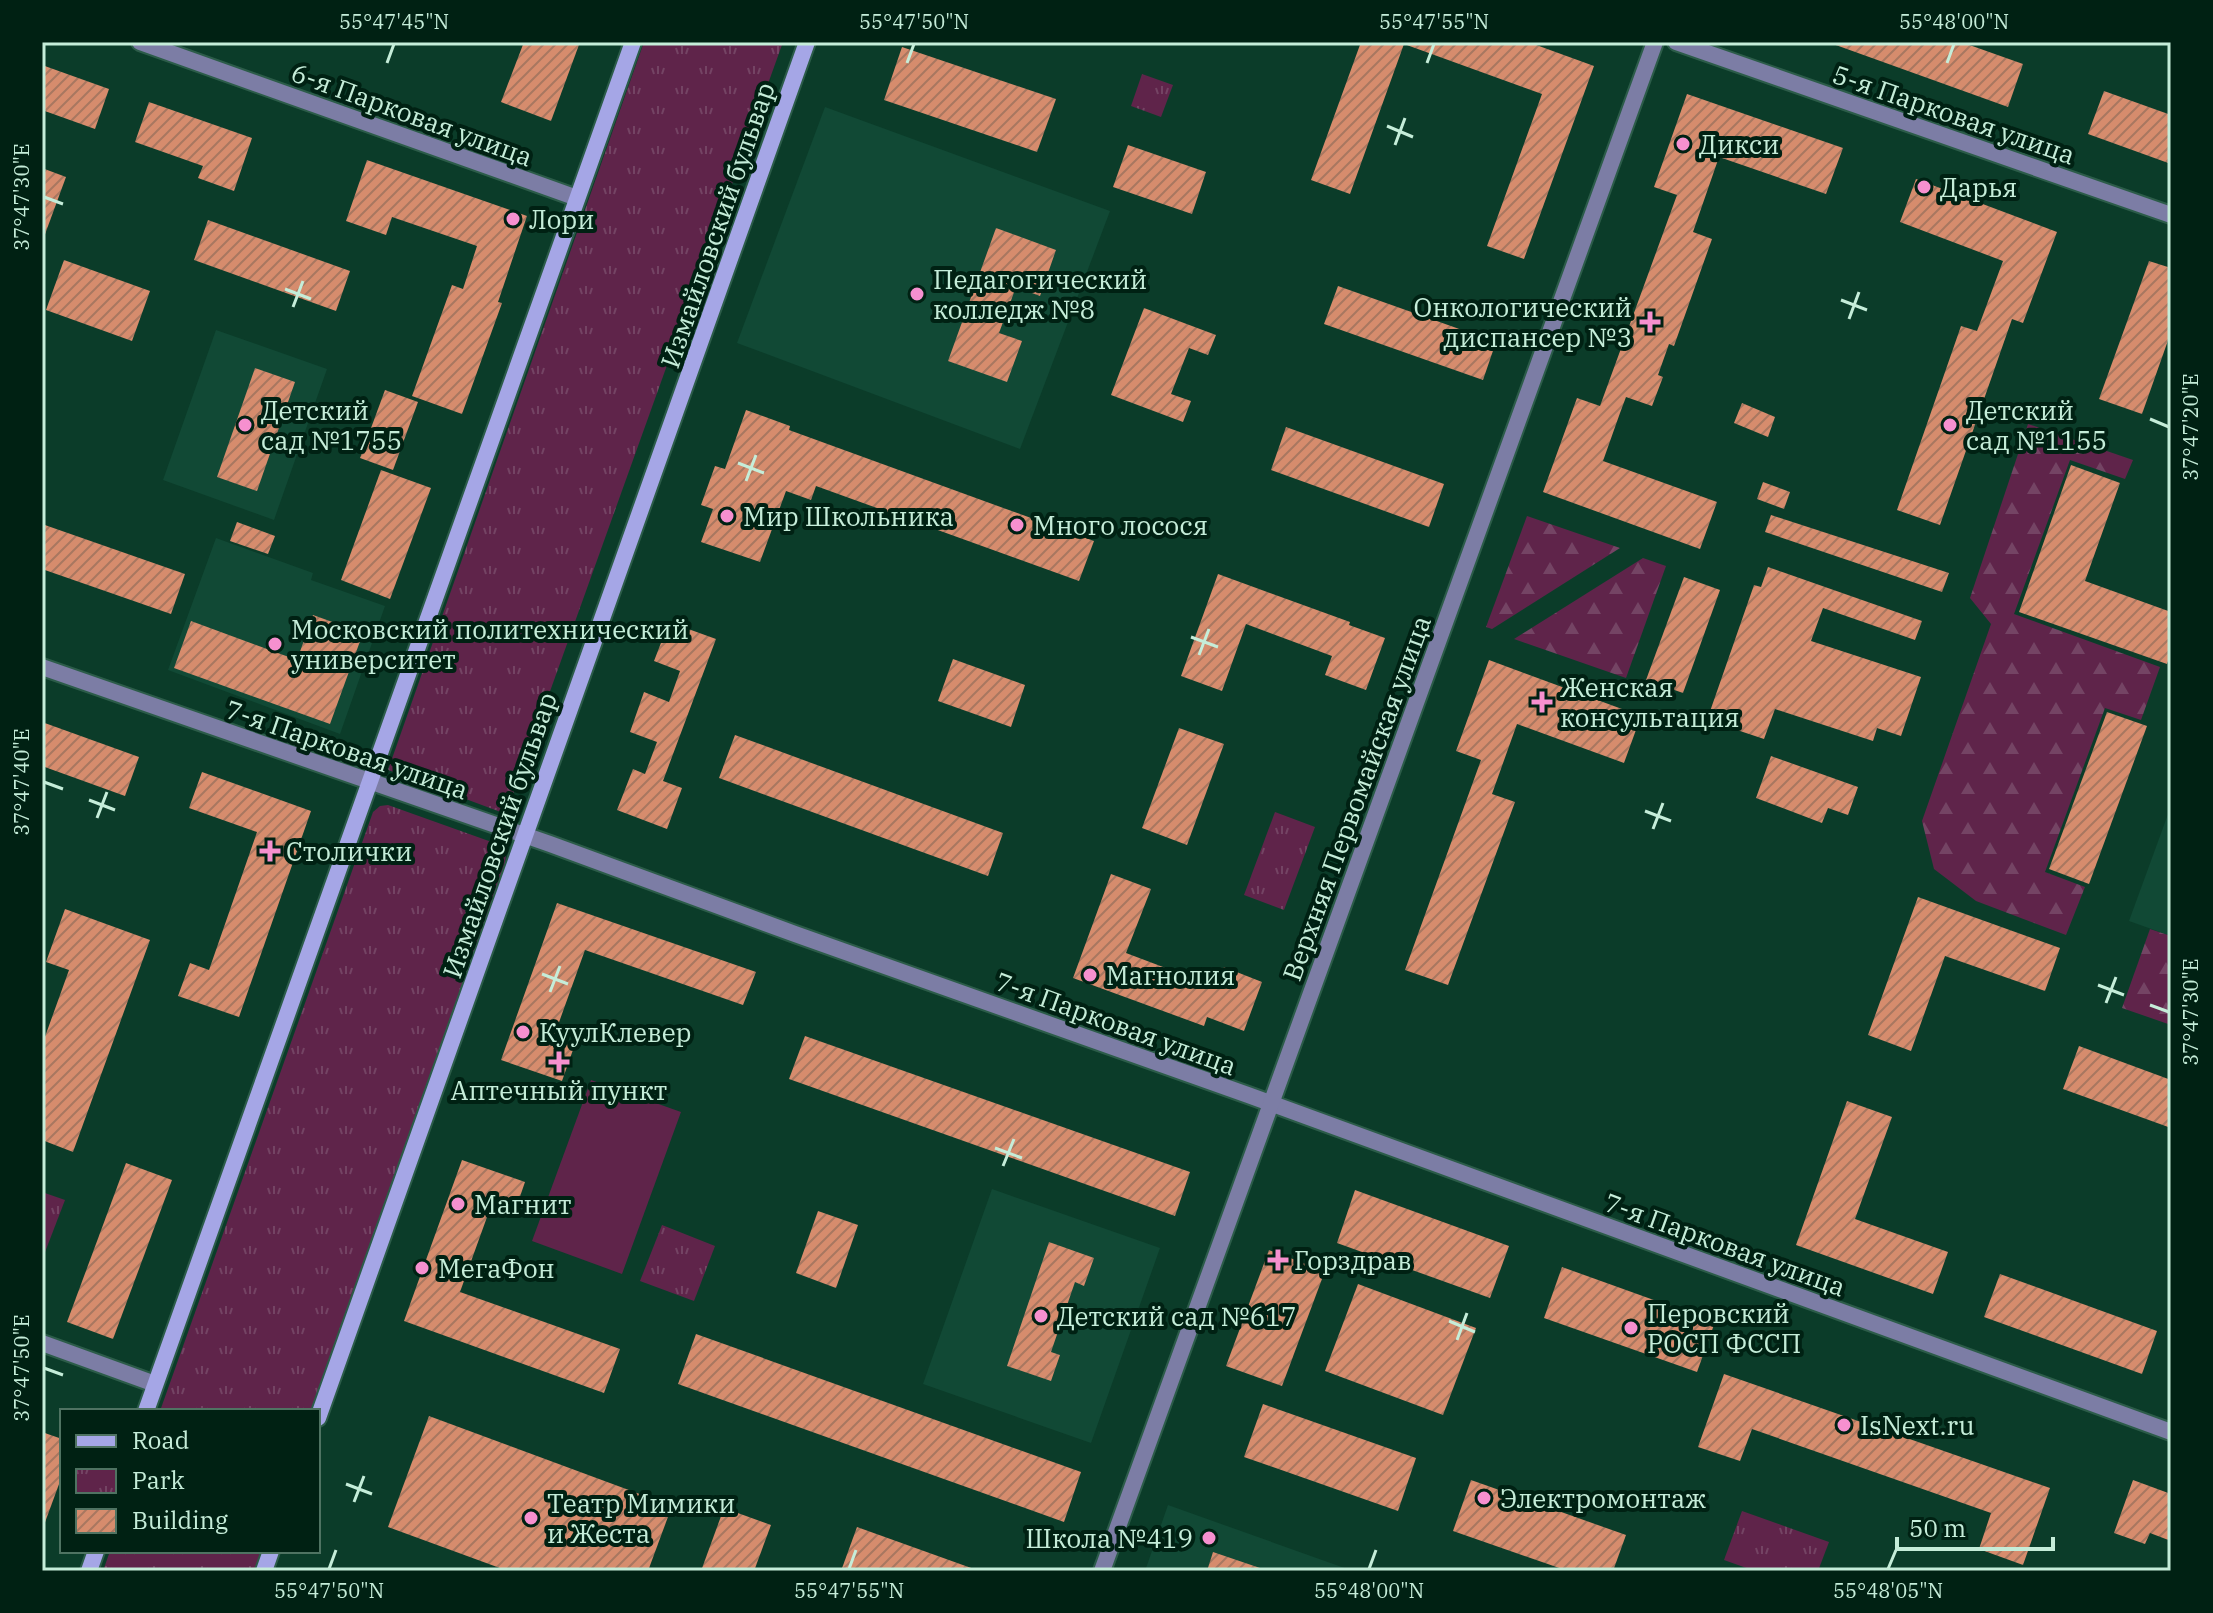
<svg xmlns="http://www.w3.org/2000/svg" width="2213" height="1613" font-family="'IBM Plex Serif',serif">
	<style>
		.built { fill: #114935 }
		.forest { fill: url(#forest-firs) }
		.park { fill: url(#park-tufts) }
		.garden { fill: #5f244a }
		.building { fill: url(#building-hatch) }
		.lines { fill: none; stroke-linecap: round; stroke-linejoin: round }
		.street-casing { stroke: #2c5c49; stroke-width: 20 }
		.secondary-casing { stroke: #2c5c49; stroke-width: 20 }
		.street { stroke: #7c7da5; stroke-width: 16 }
		.secondary { stroke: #a5a6e6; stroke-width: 16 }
		.ticks { fill: none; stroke: #c5edd9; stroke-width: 3 }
		.poi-dot { fill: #f690cf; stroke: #002113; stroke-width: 3 }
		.labels { text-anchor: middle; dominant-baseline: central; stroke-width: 8; stroke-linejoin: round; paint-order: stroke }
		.street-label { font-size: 26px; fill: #c5edd9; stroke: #002113 }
		.poi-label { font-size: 26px; fill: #c5edd9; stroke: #002113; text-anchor: start }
		.neatline { fill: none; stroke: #c5edd9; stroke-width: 3 }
		.ticks-label { font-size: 20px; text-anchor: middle; fill: #c5edd9 }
	</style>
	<defs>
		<pattern id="forest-firs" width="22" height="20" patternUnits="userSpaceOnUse" patternTransform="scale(2)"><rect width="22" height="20" fill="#5f244a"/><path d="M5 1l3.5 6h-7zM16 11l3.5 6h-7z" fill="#744464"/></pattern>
		<pattern id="park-tufts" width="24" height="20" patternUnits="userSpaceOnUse" patternTransform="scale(2)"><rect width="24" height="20" fill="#5f244a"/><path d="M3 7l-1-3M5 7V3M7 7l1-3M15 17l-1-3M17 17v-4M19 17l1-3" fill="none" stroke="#744464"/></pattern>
		<pattern id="building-hatch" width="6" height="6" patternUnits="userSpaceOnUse" patternTransform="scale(2)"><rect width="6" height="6" fill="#d68c6d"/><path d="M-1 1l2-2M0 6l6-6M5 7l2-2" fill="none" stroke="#a87760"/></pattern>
	</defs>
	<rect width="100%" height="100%" fill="#0b3c29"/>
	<g class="built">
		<path d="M825,107L1110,211L1020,449L737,343Z"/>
		<path d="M216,330L327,369L274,520L163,480Z"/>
		<path d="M216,538L313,573L311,580L385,606L340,734L168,670Z"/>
		<path d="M2171,806V936L2129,921Z"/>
		<path d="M992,1189L1160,1248L1091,1443L923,1384Z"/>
		<path d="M1168,1505L1353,1571H1145Z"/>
	</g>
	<g class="forest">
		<path d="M2028,424L2133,460L2125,479L2070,460L2014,614L2160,667L2141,720L2105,708L2045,872L2085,887L2066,935L1976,901L1934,869L1922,821L1991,624L1970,598Z"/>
		<path d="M1527,516L1620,548L1492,629L1486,627Z"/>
		<path d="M1643,558L1666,566L1626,678L1514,639Z"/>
		<path d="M2150,929L2171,936V1025L2122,1008Z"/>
	</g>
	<g class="park">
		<path d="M644,42H783L506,814L388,770Z"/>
		<path d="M1142,74L1173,85L1161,117L1131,106Z"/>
		<path d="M388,805L500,845L506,853L505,866L311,1411H160L373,812L380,806Z"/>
		<path d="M1275,812L1315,827L1284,910L1244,895Z"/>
		<path d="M42,1192L65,1200L42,1260Z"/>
		<path d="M662,1225L715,1246L694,1301L640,1281Z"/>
		<path d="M1742,1511L1829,1542L1818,1571H1755L1724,1560Z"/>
		<path d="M110,1551H262L255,1571H103Z"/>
	</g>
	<path class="garden" d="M591,1080L681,1112L622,1274L532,1241Z"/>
	<g class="building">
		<path d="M524,42H580L551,121L501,102Z"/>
		<path d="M1361,42H1528L1594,66L1524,259L1487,246L1542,94L1404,44L1350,194L1311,180Z"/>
		<path d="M1833,42H1961L2023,64L2008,107L1833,44Z"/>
		<path d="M902,47L1056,99L1037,152L884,100Z"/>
		<path d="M42,65L109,89L95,129L42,110Z"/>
		<path d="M2104,91L2171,115V164L2088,134Z"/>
		<path d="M1687,94L1843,148L1826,194L1719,157L1693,232L1712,239L1674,346L1669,344L1658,375L1663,377L1652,406L1626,397L1620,413L1603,461L1717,502L1700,549L1543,492L1577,398L1600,406L1677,195L1654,187Z"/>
		<path d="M149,102L252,138L234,191L198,178L203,166L135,142Z"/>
		<path d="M1128,145L1206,172L1192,214L1113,187Z"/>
		<path d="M367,160L527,216L498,302L502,303L462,414L412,396L452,285L463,289L477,246L392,217L386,235L346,221Z"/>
		<path d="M42,168L66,177L44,237H42Z"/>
		<path d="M1916,179L2057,232L2023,323L2012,319L1940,525L1897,510L1961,326L1977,331L2003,261L1900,222Z"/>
		<path d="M208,220L350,271L336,311L194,260Z"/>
		<path d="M996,228L1056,250L1040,296L1016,287L999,333L1022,341L1007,382L948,361Z"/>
		<path d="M64,260L150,291L132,341L46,310Z"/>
		<path d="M2149,261L2171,268V332L2142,414L2099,399Z"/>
		<path d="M1338,286L1496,342L1483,380L1324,324Z"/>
		<path d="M1144,308L1216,335L1208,355L1189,348L1171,394L1191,401L1183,422L1111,395Z"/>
		<path d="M255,368L295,382L257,491L217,477Z"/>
		<path d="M385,390L418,402L393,470L360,458Z"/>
		<path d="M1742,403L1775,417L1768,437L1734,423Z"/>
		<path d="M746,410L790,426L789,430L1094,541L1079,581L816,486L811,500L786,491L760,562L701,542L713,509L701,505L715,466L725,469Z"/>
		<path d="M1286,427L1444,484L1429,527L1271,470Z"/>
		<path d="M2071,465L2120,483L2085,581L2171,612V652L2167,664L2019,612Z"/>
		<path d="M381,470L431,488L390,599L341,580Z"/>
		<path d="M1763,482L1790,492L1784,509L1757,499Z"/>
		<path d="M1771,515L1949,573L1942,592L1765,532Z"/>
		<path d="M237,522L275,536L268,554L230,541Z"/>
		<path d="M42,524L185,574L171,614L42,569Z"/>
		<path d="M1768,567L1922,621L1915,640L1823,608L1811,641L1921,677L1901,736L1877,728L1873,741L1775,709L1764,739L1707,720L1754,585L1761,587Z"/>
		<path d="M1218,574L1350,622L1349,625L1385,638L1366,690L1325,675L1332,656L1246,624L1222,691L1181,676Z"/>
		<path d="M1684,577L1720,590L1683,693L1646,680Z"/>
		<path d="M313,615L363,633L330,724L174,668L191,621L297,660Z"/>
		<path d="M669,622L716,639L663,781L682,788L667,829L617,810L633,769L645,774L657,742L630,732L644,692L669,702L680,671L654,661Z"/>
		<path d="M953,659L1025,685L1011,727L938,701Z"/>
		<path d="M1489,660L1641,716L1624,763L1517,724L1492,794L1515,802L1448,985L1405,970L1481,760L1456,751Z"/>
		<path d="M2107,712L2147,726L2089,884L2049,869Z"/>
		<path d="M42,722L139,757L125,796L42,766Z"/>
		<path d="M1179,728L1224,744L1187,845L1142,828Z"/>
		<path d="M735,735L1003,833L988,876L719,778Z"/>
		<path d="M1771,756L1858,787L1848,815L1828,808L1822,823L1756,798Z"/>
		<path d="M202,772L311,811L239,1017L178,996L190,963L209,970L257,832L189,808Z"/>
		<path d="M1111,874L1151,889L1126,953L1216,987L1224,967L1262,982L1244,1031L1207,1017L1204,1026L1073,978Z"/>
		<path d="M1918,897L2060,948L2045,991L1945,956L1911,1051L1868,1035Z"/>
		<path d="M557,903L756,972L743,1005L585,950L553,1039L574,1047L562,1081L501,1060Z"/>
		<path d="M65,909L150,940L73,1152L42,1140V1045L69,970L46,962Z"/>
		<path d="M805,1036L1190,1172L1175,1216L789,1079Z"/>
		<path d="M2079,1046L2171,1080V1128L2063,1089Z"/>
		<path d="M1847,1101L1892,1117L1855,1219L1948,1252L1933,1294L1796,1245Z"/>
		<path d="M462,1160L525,1182L514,1214L491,1206L460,1292L620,1349L604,1393L404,1321Z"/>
		<path d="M126,1163L172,1180L113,1339L67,1322Z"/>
		<path d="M1355,1190L1509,1246L1490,1298L1337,1243Z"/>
		<path d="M818,1211L858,1225L836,1288L796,1273Z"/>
		<path d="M1049,1242L1094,1258L1084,1286L1075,1282L1051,1352L1060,1355L1051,1381L1007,1366Z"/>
		<path d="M1269,1250L1325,1271L1282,1386L1226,1366Z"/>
		<path d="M1562,1267L1715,1322L1697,1372L1544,1318Z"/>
		<path d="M2000,1274L2157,1331L2142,1374L1984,1317Z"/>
		<path d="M1358,1284L1476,1328L1443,1415L1325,1371Z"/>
		<path d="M696,1334L1081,1472L1064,1522L678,1384Z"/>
		<path d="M1724,1374L2050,1488L2023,1565L1979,1549L1991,1513L1752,1429L1740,1461L1698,1447Z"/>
		<path d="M1263,1404L1416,1458L1398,1511L1244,1457Z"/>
		<path d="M429,1416L672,1506L648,1571H508L388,1527Z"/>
		<path d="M42,1432L62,1439V1476L44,1525Z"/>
		<path d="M1471,1480L1626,1535L1613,1571H1568L1453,1531Z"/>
		<path d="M2133,1480L2171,1494V1541L2150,1533L2145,1544L2114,1533Z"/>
		<path d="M724,1508L771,1525L754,1571H701Z"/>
		<path d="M857,1527L974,1569V1571H841Z"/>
		<path d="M1213,1552L1260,1568L1259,1571H1207Z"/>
	</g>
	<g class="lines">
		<defs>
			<g id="street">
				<path d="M140,42L577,198"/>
				<path d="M1676,42L2171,215"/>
				<path d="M42,667L550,844L795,934L1248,1095L2171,1432"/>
				<path d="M42,1343L155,1384"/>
				<path d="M1102,1571L1655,42"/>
			</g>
			<g id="secondary">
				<path d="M146,1411L633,42"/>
				<path d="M318,1418L807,42"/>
				<path d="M89,1571L96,1551"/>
				<path d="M264,1571L271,1551"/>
			</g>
		</defs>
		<use href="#street" class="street-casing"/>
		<use href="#secondary" class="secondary-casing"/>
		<use href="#street" class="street"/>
		<use href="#secondary" class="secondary"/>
	</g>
	<path class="ticks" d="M387,63L394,44M907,63L914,44M1427,63L1434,44M1947,63L1954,44M1387,126L1413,137M1395,145L1405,118M44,197L63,204M285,289L311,299M1841,300L1867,310M293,307L303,281M1849,319L1859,292M2150,419L2169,427M738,463L764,473M746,481L756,455M1191,637L1218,647M1199,655L1209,629M44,782L63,789M89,800L115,810M1645,811L1671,821M97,818L107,792M1653,829L1663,803M542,974L568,984M2098,985L2124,995M550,992L560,966M2106,1003L2116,977M2150,1005L2169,1012M995,1148L1022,1158M1003,1166L1014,1139M1449,1321L1475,1332M1457,1340L1467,1313M44,1368L63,1375M346,1484L372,1494M354,1502L364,1476M329,1569L336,1550M849,1569L856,1550M1369,1569L1376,1550M1888,1569L1896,1550"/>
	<g class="poi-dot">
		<circle cx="1683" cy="144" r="8"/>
		<circle cx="1924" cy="187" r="8"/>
		<circle cx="513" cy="219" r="8"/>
		<circle cx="917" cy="294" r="8"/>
		<path d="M1646 310h8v8h8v8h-8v8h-8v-8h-8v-8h8z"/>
		<circle cx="245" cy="425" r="8"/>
		<circle cx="1950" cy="425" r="8"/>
		<circle cx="727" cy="516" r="8"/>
		<circle cx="1017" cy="525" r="8"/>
		<circle cx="275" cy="644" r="8"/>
		<path d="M1538 690h8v8h8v8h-8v8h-8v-8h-8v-8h8z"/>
		<path d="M266 839h8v8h8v8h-8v8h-8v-8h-8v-8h8z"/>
		<circle cx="1090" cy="975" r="8"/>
		<circle cx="523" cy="1032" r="8"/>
		<path d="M555 1050h8v8h8v8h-8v8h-8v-8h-8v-8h8z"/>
		<circle cx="458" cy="1204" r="8"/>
		<path d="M1274 1248h8v8h8v8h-8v8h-8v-8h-8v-8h8z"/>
		<circle cx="422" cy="1268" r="8"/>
		<circle cx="1041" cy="1316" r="8"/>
		<circle cx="1631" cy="1328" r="8"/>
		<circle cx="1844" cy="1425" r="8"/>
		<circle cx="1484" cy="1498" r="8"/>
		<circle cx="531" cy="1518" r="8"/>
		<circle cx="1209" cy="1538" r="8"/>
	</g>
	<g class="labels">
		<g class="street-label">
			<text transform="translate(412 114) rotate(20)">6-я Парковая улица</text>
			<text transform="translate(1954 114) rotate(19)">5-я Парковая улица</text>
			<text transform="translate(717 225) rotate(-71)">Измайловский бульвар</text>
			<text transform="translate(347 749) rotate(19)">7-я Парковая улица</text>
			<text transform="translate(1356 798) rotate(-70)">Верхняя Первомайская улица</text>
			<text transform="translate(499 835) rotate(-71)">Измайловский бульвар</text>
			<text transform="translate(1116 1023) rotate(20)">7-я Парковая улица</text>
			<text transform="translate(1725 1244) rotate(20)">7-я Парковая улица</text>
		</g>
		<g class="poi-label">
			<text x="1699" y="144">Дикси</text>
			<text x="1940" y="187">Дарья</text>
			<text x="529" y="219">Лори</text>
			<text x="933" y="279">Педагогический<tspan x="933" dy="30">колледж №8</tspan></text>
			<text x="1632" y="307" text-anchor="end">Онкологический<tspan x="1632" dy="30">диспансер №3</tspan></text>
			<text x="261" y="410">Детский<tspan x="261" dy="30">сад №1755</tspan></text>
			<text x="1966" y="410">Детский<tspan x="1966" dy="30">сад №1155</tspan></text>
			<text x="743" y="516">Мир Школьника</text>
			<text x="1033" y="525">Много лосося</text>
			<text x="291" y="629">Московский политехнический<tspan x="291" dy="30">университет</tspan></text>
			<text x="1560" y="687">Женская<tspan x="1560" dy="30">консультация</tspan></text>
			<text x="286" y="851">Столички</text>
			<text x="1106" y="975">Магнолия</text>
			<text x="539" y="1032">КуулКлевер</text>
			<text x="559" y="1090" text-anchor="middle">Аптечный пункт</text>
			<text x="474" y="1204">Магнит</text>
			<text x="1294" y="1260">Горздрав</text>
			<text x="438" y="1268">МегаФон</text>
			<text x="1647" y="1313">Перовский<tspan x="1647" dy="30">РОСП ФССП</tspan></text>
			<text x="1057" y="1316">Детский сад №617</text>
			<text x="1860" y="1425">IsNext.ru</text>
			<text x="1500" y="1498">Электромонтаж</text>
			<text x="547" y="1503">Театр Мимики<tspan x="547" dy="30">и Жеста</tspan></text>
			<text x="1193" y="1538" text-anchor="end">Школа №419</text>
		</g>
	</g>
	<rect width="2213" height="1613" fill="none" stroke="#002113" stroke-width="88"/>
	<rect x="60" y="1409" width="260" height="144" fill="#002113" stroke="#4f7362" stroke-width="2"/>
	<rect x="76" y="1435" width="40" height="12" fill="#a5a6e6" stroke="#4f7362" stroke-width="2"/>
	<text x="132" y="1449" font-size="24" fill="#c5edd9">Road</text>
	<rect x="76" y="1469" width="40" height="24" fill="url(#park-tufts)" stroke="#4f7362" stroke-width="2"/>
	<text x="132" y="1489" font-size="24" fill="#c5edd9">Park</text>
	<rect x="76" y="1509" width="40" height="24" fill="url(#building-hatch)" stroke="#4f7362" stroke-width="2"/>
	<text x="132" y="1529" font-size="24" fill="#c5edd9">Building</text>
	<path d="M1897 1537v12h156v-12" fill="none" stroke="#c5edd9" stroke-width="4"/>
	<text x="1909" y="1537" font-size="24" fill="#c5edd9" stroke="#002113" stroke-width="6" paint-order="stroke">50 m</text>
	<rect x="44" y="44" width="2125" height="1525" class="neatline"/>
	<g class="ticks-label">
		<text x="394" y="29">55°47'45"N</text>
		<text x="914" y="29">55°47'50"N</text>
		<text x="1434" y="29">55°47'55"N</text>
		<text x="1954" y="29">55°48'00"N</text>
		<text transform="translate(22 197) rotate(-90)" y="7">37°47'30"E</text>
		<text transform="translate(2191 427) rotate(-90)" y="7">37°47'20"E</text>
		<text transform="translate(22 782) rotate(-90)" y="7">37°47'40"E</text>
		<text transform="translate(2191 1012) rotate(-90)" y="7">37°47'30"E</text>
		<text transform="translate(22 1368) rotate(-90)" y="7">37°47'50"E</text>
		<text x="329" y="1598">55°47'50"N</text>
		<text x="849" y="1598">55°47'55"N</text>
		<text x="1369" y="1598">55°48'00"N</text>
		<text x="1888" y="1598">55°48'05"N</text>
	</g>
</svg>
